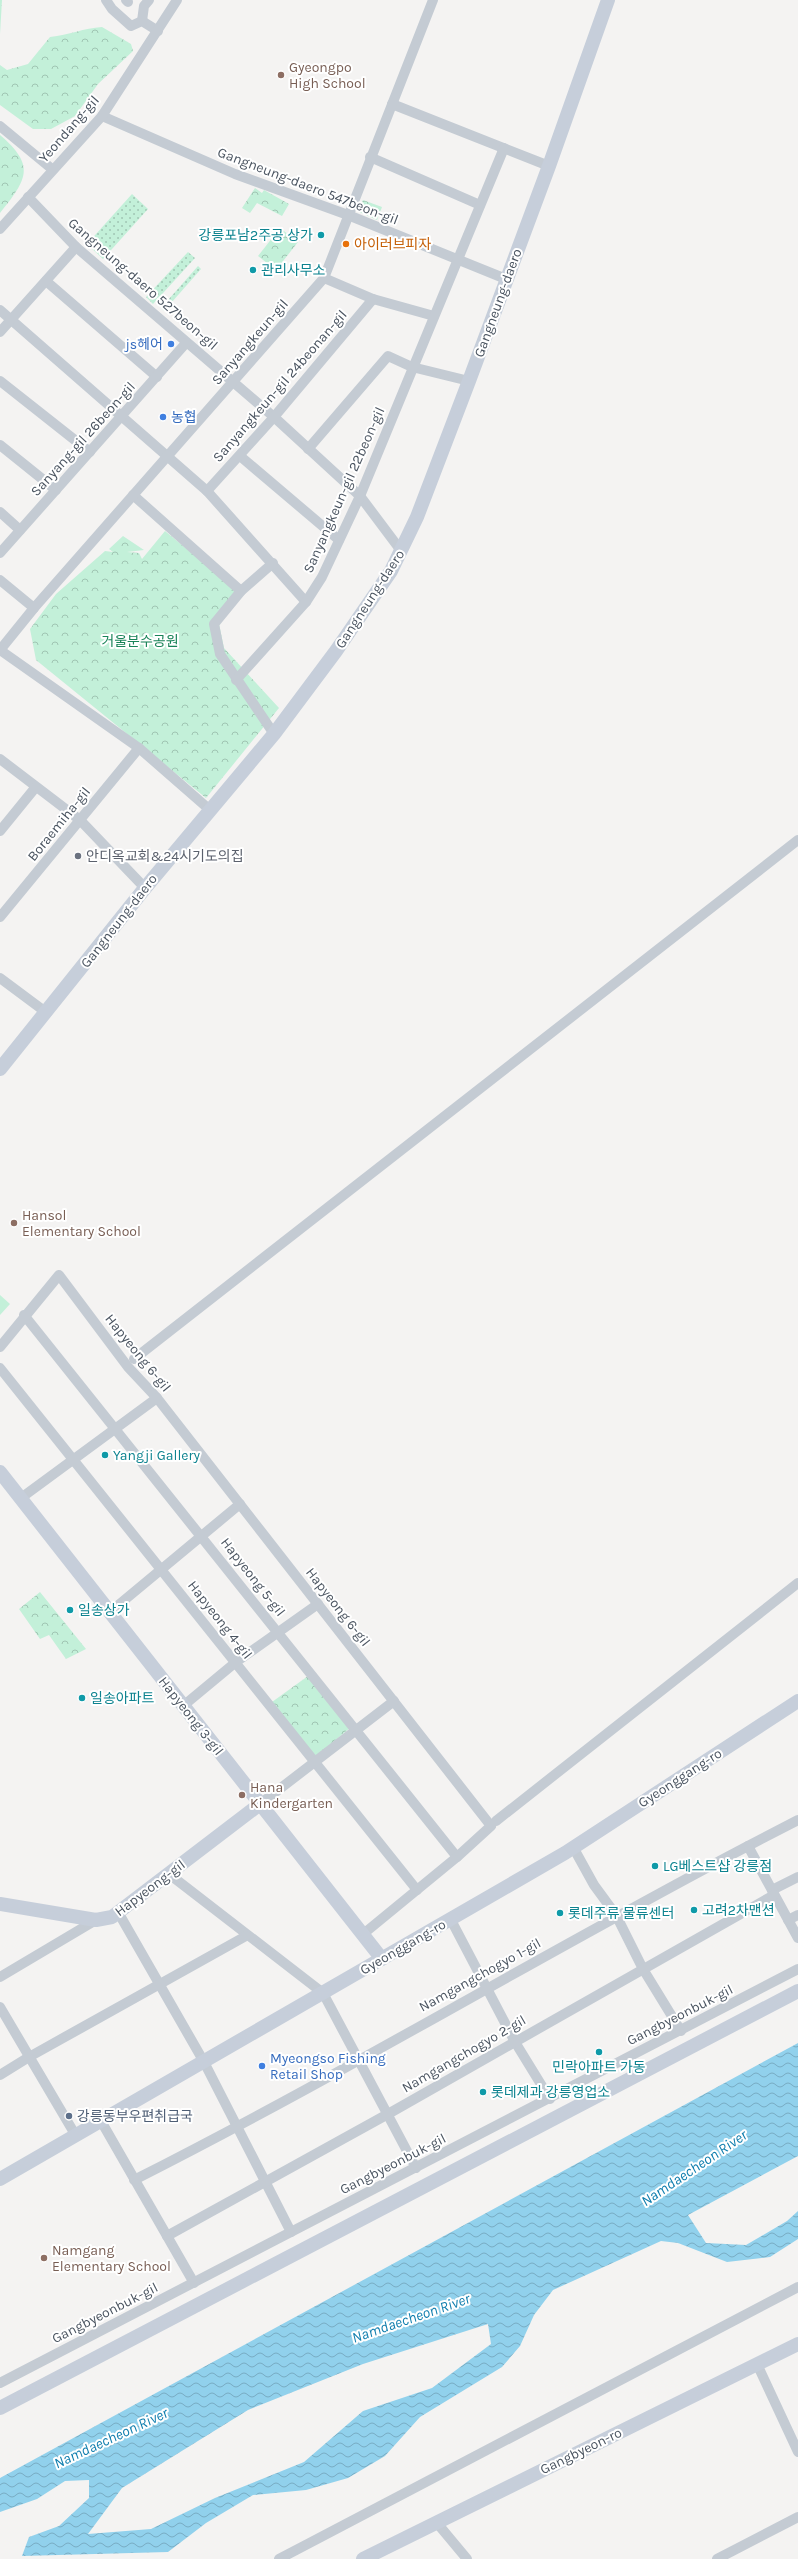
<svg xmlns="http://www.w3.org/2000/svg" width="798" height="2559" font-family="Karla,'Noto Sans KR',sans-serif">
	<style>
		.grass { fill: url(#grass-dots) }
		.forest { fill: url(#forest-crowns) }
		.garden { fill: #c3f0d9 }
		.water { fill: url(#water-waves); fill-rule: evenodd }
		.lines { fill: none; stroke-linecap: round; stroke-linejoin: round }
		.street { stroke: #c4cbd3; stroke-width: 10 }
		.secondary { stroke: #c6ceda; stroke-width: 14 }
		.education-dot { fill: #8d6e63; stroke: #fff; stroke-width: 1.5 }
		.culture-dot { fill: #0f9aa8; stroke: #fff; stroke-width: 1.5 }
		.food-dot { fill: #e8710a; stroke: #fff; stroke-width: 1.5 }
		.shop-dot { fill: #3f7fe0; stroke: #fff; stroke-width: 1.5 }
		.worship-dot { fill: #6b7280; stroke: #fff; stroke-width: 1.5 }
		.service-dot { fill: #5c6f8a; stroke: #fff; stroke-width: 1.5 }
		.labels { text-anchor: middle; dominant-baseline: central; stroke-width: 4; stroke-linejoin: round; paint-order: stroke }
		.education-label { font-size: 14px; fill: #785e54; stroke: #fff; text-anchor: start }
		.street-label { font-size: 14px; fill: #4a5460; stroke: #fff }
		.culture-label { font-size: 14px; fill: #0d838f; stroke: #fff; text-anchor: start }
		.food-label { font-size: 14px; fill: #c56008; stroke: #fff; text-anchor: start }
		.shop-label { font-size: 14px; fill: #366cbe; stroke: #fff; text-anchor: start }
		.park-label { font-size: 14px; fill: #198358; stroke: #fff }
		.worship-label { font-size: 14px; fill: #5b616d; stroke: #fff; text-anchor: start }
		.service-label { font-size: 14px; fill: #4e5e75; stroke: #fff; text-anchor: start }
		.water-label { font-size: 15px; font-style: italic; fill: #0f7eae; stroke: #fff }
	</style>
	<defs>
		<pattern id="grass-dots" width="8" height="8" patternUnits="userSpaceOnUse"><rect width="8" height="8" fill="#c3f0d9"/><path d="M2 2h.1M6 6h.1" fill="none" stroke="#a0c5b3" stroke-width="1.8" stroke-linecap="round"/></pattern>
		<pattern id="forest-crowns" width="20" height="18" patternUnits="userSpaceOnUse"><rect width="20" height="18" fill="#c3f0d9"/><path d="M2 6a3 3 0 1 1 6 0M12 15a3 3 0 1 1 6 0" fill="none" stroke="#a0c5b3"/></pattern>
		<pattern id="water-waves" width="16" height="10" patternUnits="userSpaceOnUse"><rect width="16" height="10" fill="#91d1ec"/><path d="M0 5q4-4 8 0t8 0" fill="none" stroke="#78acc3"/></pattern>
	</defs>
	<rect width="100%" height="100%" fill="#f4f3f2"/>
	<g class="grass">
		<path d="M132,194L148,209L103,259L87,244Z"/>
		<path d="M188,252L195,258L153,304L146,297Z"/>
		<path d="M198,266L201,269L164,311L161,308Z"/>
	</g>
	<g class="forest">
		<path d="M0,0H2L0,34Z"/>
		<path d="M102,27L131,44L133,51L98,84L75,116L51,129H33L0,105V65L7,70L28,64L50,37C69,35 84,28 102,27Z"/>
		<path d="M0,135C36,166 27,179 0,213Z"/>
		<path d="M255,188L262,193L264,190L289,204L282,216L257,203L250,213L242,208Z"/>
		<path d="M363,200L382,207L377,220L357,211Z"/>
		<path d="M280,228L298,242L276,270L258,256Z"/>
		<path d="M165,531L239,592L219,624L224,648L279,708L206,798L36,660L30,629L56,594L105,551L113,552L109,549L123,536L144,550L127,552L139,553L142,559Z"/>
		<path d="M40,1592L86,1649L66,1659L49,1635L40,1639L19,1609Z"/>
		<path d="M308,1676L350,1728L315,1757L272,1702Z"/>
	</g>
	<path class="garden" d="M0,1295L10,1304L0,1315Z"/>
	<path class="water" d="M798,2043V2156L688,2215L706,2243L746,2245L787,2221L798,2211V2239L770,2257L727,2262L678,2243L661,2241L553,2290L534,2315L520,2346L502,2367L420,2417L385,2456L348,2478L306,2490L253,2495L206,2523L168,2552L22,2556L29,2537L59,2526L89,2498V2480L65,2481L37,2499L0,2512V2478ZM488,2324L491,2344L432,2388L363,2411L304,2462L215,2498L151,2529L88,2534L122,2488L248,2410L363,2364Z"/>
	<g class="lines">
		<g class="street">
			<path d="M106,0L112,9L131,26L142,21L158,31"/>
			<path d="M126,0L128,2"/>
			<path d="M142,21L144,6L149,0"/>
			<path d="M392,104L549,166"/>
			<path d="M102,116L235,174L348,215L506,279"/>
			<path d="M0,126L52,169"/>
			<path d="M370,157L480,205"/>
			<path d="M28,197L76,247L274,417L360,496L402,552"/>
			<path d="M0,229L102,116L177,0"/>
			<path d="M324,278L373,299L434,316"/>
			<path d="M46,281L157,377"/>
			<path d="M0,310L207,491L306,602"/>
			<path d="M0,332L76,247"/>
			<path d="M0,381L90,452"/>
			<path d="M0,445L56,490"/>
			<path d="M308,449L388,356L412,367L469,381"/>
			<path d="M240,456L339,540"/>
			<path d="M207,491L274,417L373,299"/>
			<path d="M133,495L241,591"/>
			<path d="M0,512L20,530"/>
			<path d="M0,553L186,343"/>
			<path d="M273,563L241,591L214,624L220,654L274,734"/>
			<path d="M0,580L34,608"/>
			<path d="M0,650L34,608L324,278L433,0"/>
			<path d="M0,650L139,748L210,810"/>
			<path d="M236,680L306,602L322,577L360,496L504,148"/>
			<path d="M0,759L80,820L145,888"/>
			<path d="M0,831L35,788"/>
			<path d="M0,917L139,748"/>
			<path d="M0,978L47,1013"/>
			<path d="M24,1315L457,1857"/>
			<path d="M0,1347L59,1275L128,1367L157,1398L491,1826L457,1857L362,1935"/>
			<path d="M134,1359L798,840"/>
			<path d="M0,1368L417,1890"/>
			<path d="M21,1498L157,1398"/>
			<path d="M110,1612L240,1504"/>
			<path d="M183,1706L236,1662L318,1604"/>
			<path d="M260,1804L394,1701"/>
			<path d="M496,1821L798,1583"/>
			<path d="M748,1846L798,1820"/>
			<path d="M573,1847L594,1885L616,1915L643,1969L681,2031"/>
			<path d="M169,1874L323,1993L416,2168"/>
			<path d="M772,1890L798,1877"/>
			<path d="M118,1912L204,2062L291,2232"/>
			<path d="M451,1920L515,2042L550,2099"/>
			<path d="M788,1920L798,1915"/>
			<path d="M0,1977L96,1920"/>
			<path d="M0,2007L76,2136"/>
			<path d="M0,2075L29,2057L246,1936"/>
			<path d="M101,2121L194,2283"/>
			<path d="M134,2180C342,2075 542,1954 748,1846L798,1938"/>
			<path d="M167,2236L388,2114L774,1895"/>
			<path d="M757,2364L798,2452"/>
			<path d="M0,2383L798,1969"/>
			<path d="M437,2523L467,2559"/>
			<path d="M279,2559L798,2287"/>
			<path d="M717,2559L798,2517"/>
		</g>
		<g class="secondary">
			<path d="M0,1069L145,888L274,734L336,651L391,571L417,517L469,381L549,166L608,0"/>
			<path d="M0,1472L382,1959"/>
			<path d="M0,1904L96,1920L112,1917L260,1804"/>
			<path d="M0,2179L565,1853L798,1701"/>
			<path d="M0,2408L798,1991"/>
			<path d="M363,2559L798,2344"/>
		</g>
	</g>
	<g class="education-dot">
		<circle cx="281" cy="75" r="4"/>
		<circle cx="14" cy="1223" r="4"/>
		<circle cx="242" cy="1795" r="4"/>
		<circle cx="44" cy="2258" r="4"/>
	</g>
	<g class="culture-dot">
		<circle cx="321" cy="235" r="4"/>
		<circle cx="253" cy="270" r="4"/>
		<circle cx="105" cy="1455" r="4"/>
		<circle cx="70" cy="1610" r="4"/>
		<circle cx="82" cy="1698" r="4"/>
		<circle cx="655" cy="1866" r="4"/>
		<circle cx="694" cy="1910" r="4"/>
		<circle cx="560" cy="1913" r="4"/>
		<circle cx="599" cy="2052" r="4"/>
		<circle cx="483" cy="2092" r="4"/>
	</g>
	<circle class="food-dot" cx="346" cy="244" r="4"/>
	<g class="shop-dot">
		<circle cx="171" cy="344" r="4"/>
		<circle cx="163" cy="417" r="4"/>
		<circle cx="262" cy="2066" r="4"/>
	</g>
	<circle class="worship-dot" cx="78" cy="856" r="4"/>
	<circle class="service-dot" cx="69" cy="2116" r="4"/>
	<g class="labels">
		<g class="education-label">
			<text x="289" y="67">Gyeongpo<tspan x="289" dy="16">High School</tspan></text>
			<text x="22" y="1215">Hansol<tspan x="22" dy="16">Elementary School</tspan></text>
			<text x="250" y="1787">Hana<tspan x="250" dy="16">Kindergarten</tspan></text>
			<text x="52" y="2250">Namgang<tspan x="52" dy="16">Elementary School</tspan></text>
		</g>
		<g class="street-label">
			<text transform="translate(69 129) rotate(-49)">Yeondang-gil</text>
			<text transform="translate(308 186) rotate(21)">Gangneung-daero 547beon-gil</text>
			<text transform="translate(143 284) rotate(41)">Gangneung-daero 527beon-gil</text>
			<text transform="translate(498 303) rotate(-70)">Gangneung-daero</text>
			<text transform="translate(250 342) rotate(-49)">Sanyangkeun-gil</text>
			<text transform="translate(280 386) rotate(-49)">Sanyangkeun-gil 24beonan-gil</text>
			<text transform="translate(83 439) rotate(-48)">Sanyang-gil 26beon-gil</text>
			<text transform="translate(344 490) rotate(-66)">Sanyangkeun-gil 22beon-gil</text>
			<text transform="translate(370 599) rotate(-57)">Gangneung-daero</text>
			<text transform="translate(59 824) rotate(-51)">Boraemiha-gil</text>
			<text transform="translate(119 921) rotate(-52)">Gangneung-daero</text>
			<text transform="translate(138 1353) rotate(51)">Hapyeong 6-gil</text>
			<text transform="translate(253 1577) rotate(52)">Hapyeong 5-gil</text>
			<text transform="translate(338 1607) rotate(52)">Hapyeong 6-gil</text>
			<text transform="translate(220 1620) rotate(52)">Hapyeong 4-gil</text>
			<text transform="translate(191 1716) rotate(52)">Hapyeong 3-gil</text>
			<text transform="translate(680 1778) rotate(-33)">Gyeonggang-ro</text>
			<text transform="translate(150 1888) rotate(-37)">Hapyeong-gil</text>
			<text transform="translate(403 1947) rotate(-30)">Gyeonggang-ro</text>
			<text transform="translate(480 1975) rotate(-29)">Namgangchogyo 1-gil</text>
			<text transform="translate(680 2015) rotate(-27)">Gangbyeonbuk-gil</text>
			<text transform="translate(464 2054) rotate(-30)">Namgangchogyo 2-gil</text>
			<text transform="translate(393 2164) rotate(-27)">Gangbyeonbuk-gil</text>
			<text transform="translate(105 2313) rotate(-27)">Gangbyeonbuk-gil</text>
			<text transform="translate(581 2451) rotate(-26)">Gangbyeon-ro</text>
		</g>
		<g class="culture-label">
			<text x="313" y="235" text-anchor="end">강릉포남2주공 상가</text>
			<text x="261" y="270">관리사무소</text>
			<text x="113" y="1455">Yangji Gallery</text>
			<text x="78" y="1610">일송상가</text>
			<text x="90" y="1698">일송아파트</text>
			<text x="663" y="1866">LG베스트샵 강릉점</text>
			<text x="702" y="1910">고려2차맨션</text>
			<text x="568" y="1913">롯데주류 물류센터</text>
			<text x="599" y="2067" text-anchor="middle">민락아파트 가동</text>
			<text x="491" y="2092">롯데제과 강릉영업소</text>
		</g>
		<g class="food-label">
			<text x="354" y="244">아이러브피자</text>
		</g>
		<g class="shop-label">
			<text x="163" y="344" text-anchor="end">js헤어</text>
			<text x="171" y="417">농협</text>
			<text x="270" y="2058">Myeongso Fishing<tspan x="270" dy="16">Retail Shop</tspan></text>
		</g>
		<g class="park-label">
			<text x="140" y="641">거울분수공원</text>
		</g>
		<g class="worship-label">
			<text x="86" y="856">안디옥교회&amp;24시기도의집</text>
		</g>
		<g class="service-label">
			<text x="77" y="2116">강릉동부우편취급국</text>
		</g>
		<g class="water-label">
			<text transform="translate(694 2168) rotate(-34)">Namdaecheon River</text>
			<text transform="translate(411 2318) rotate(-19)">Namdaecheon River</text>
			<text transform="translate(111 2438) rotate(-25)">Namdaecheon River</text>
		</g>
	</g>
</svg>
